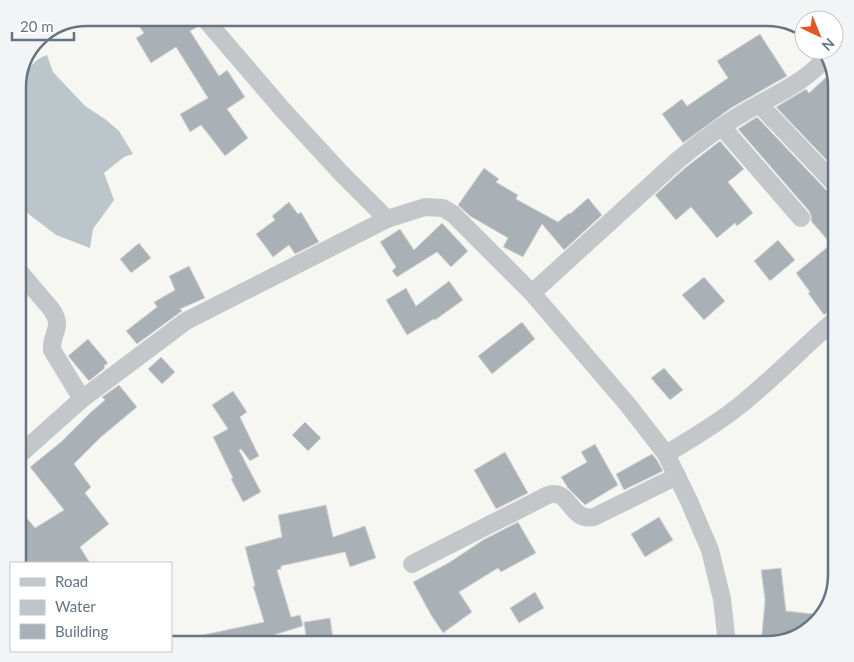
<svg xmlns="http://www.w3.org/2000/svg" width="854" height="662" font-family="Lato,sans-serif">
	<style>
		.water { fill: #bcc6ca }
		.building { fill: #a9b1b7; stroke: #d7d7d5 }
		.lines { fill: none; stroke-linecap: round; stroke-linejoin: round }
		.minor { stroke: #c3c7ca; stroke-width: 18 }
		.rim { fill: none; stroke: #657583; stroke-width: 2.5 }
	</style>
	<rect width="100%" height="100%" fill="#f6f6f2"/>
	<path class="water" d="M47,55L53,72L85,106L105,119L119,131L133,154L124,157L104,173L114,200L93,229L90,248L56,235L26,212L18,215V83C30,73 29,61 47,55Z"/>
	<g class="building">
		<path d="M133,18H194V20L197,27L190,31L219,76L227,70L245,97L227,109L248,138L225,156L201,125L190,132L180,114L208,98L176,47L151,63L136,38L144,33Z"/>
		<path d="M760,34L787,76L731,108L683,143L662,114L682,99L687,106L728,78L717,61Z"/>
		<path d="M833,71L836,87V170L776,107L806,89L809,93Z"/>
		<path d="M757,117L828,192L833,195H836V309L829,311L824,315L808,293L810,292L796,273L831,244L811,221V216L809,211L738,129Z"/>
		<path d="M720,141L744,169L728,182L753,213L737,226L735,223L717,238L691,207L676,220L655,195L685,168Z"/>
		<path d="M484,168L499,179L496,182L518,195L516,199L558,222L569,213L570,214L588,198L602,215L564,250L542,224L523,257L503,247L508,238L470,216L458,205Z"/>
		<path d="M289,202L298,214L301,212L319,242L295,254L289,245L273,257L256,234L275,220L272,216Z"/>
		<path d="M442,223L468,251L451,267L437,252L397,277L392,271L396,267L380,242L400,229L414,250Z"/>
		<path d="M778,240L795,260L770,281L754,261Z"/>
		<path d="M139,243L151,258L131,273L120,259Z"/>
		<path d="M189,266L205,298L180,309L182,311L137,344L126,331L157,307L154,302L175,290L169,276Z"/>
		<path d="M704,277L725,301L704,320L682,295Z"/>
		<path d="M449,281L463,300L435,320L434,319L407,335L386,300L406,288L416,306Z"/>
		<path d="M522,322L535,339L492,374L478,356Z"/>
		<path d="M88,339L108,363L104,366L105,368L89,381L68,356Z"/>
		<path d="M161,357L175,372L162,384L148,369Z"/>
		<path d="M664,368L683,390L670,400L651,378Z"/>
		<path d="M119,385L137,407L101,437L74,464L91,487L85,493L109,524L80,547L90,563H18V507L35,528L64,510L30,467L61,442L91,412L105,400L102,397Z"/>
		<path d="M233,391L247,412L240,417L259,456L250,461L241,449L239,450L261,492L243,502L231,479L233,478L213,437L228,429L212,405Z"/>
		<path d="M305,422L321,438L308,451L292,435Z"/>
		<path d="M595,444L618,485L585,505L568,488L561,477L587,462L581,452Z"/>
		<path d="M505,452L528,493L496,509L474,470Z"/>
		<path d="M652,454L657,460L663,471L624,490L616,474Z"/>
		<path d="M326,505L333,537L365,526L376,558L350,567L345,552L281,566V569L277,570L291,617L300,615L303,626L245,644H194L193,637L264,622L253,586H255L245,547L282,537L278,515Z"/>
		<path d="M659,517L673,540L645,557L631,534Z"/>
		<path d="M518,522L536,553L501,572L498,568L459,592L472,612L443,633L431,615L413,582L450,562L483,540Z"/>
		<path d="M781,568L786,611L823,615L822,617L797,637L767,644H761L765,600L761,570Z"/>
		<path d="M535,592L544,608L519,623L510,608Z"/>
		<path d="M330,618L334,644H307L304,622Z"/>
	</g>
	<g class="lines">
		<g class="minor">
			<path d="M204,18L283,110L342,174L387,219"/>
			<path d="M759,104L836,185"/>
			<path d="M722,127L801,218"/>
			<path d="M18,270L52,310C64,329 51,331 52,350L82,399"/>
			<path d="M532,293L628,405L666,454L689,501L710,550L722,599L727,644"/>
			<path d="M666,454C691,439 717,424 739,406C773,379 803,347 836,319"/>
			<path d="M18,456L82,399L186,321L387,219L425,207L443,208L453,214L532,293L678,160C700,142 721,126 745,112C774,95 807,82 828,55"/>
			<path d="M412,564L548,495C571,488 569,522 594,517L677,476"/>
		</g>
	</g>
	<path d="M0 0H854V662H0ZM87 26H767A61 61 0 0 1 828 87V575A61 61 0 0 1 767 636H87A61 61 0 0 1 26 575V87A61 61 0 0 1 87 26Z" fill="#f3f4f5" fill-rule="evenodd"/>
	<path class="rim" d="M87 26H767A61 61 0 0 1 828 87V575A61 61 0 0 1 767 636H87A61 61 0 0 1 26 575V87A61 61 0 0 1 87 26Z"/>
	<rect x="10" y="562" width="162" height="90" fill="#ffffff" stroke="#c1c8cd"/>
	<rect x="20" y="578" width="25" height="8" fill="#c3c7ca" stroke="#c1c8cd"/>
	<text x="55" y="587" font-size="15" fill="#657583">Road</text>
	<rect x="20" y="600" width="25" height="15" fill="#bcc6ca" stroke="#c1c8cd"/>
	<text x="55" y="612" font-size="15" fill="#657583">Water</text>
	<rect x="20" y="624" width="25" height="15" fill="#a9b1b7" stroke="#c1c8cd"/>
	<text x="55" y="637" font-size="15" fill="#657583">Building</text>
	<g transform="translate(819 35) rotate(136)"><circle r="24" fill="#ffffff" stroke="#c1c8cd"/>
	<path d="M0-4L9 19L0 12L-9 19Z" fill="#e15727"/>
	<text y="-8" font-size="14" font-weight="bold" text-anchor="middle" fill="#657583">N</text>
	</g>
	<path d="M12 32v8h62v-8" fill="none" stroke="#657583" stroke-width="2.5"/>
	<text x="20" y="32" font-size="15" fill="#657583" stroke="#ffffff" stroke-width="4" paint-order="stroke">20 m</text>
</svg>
